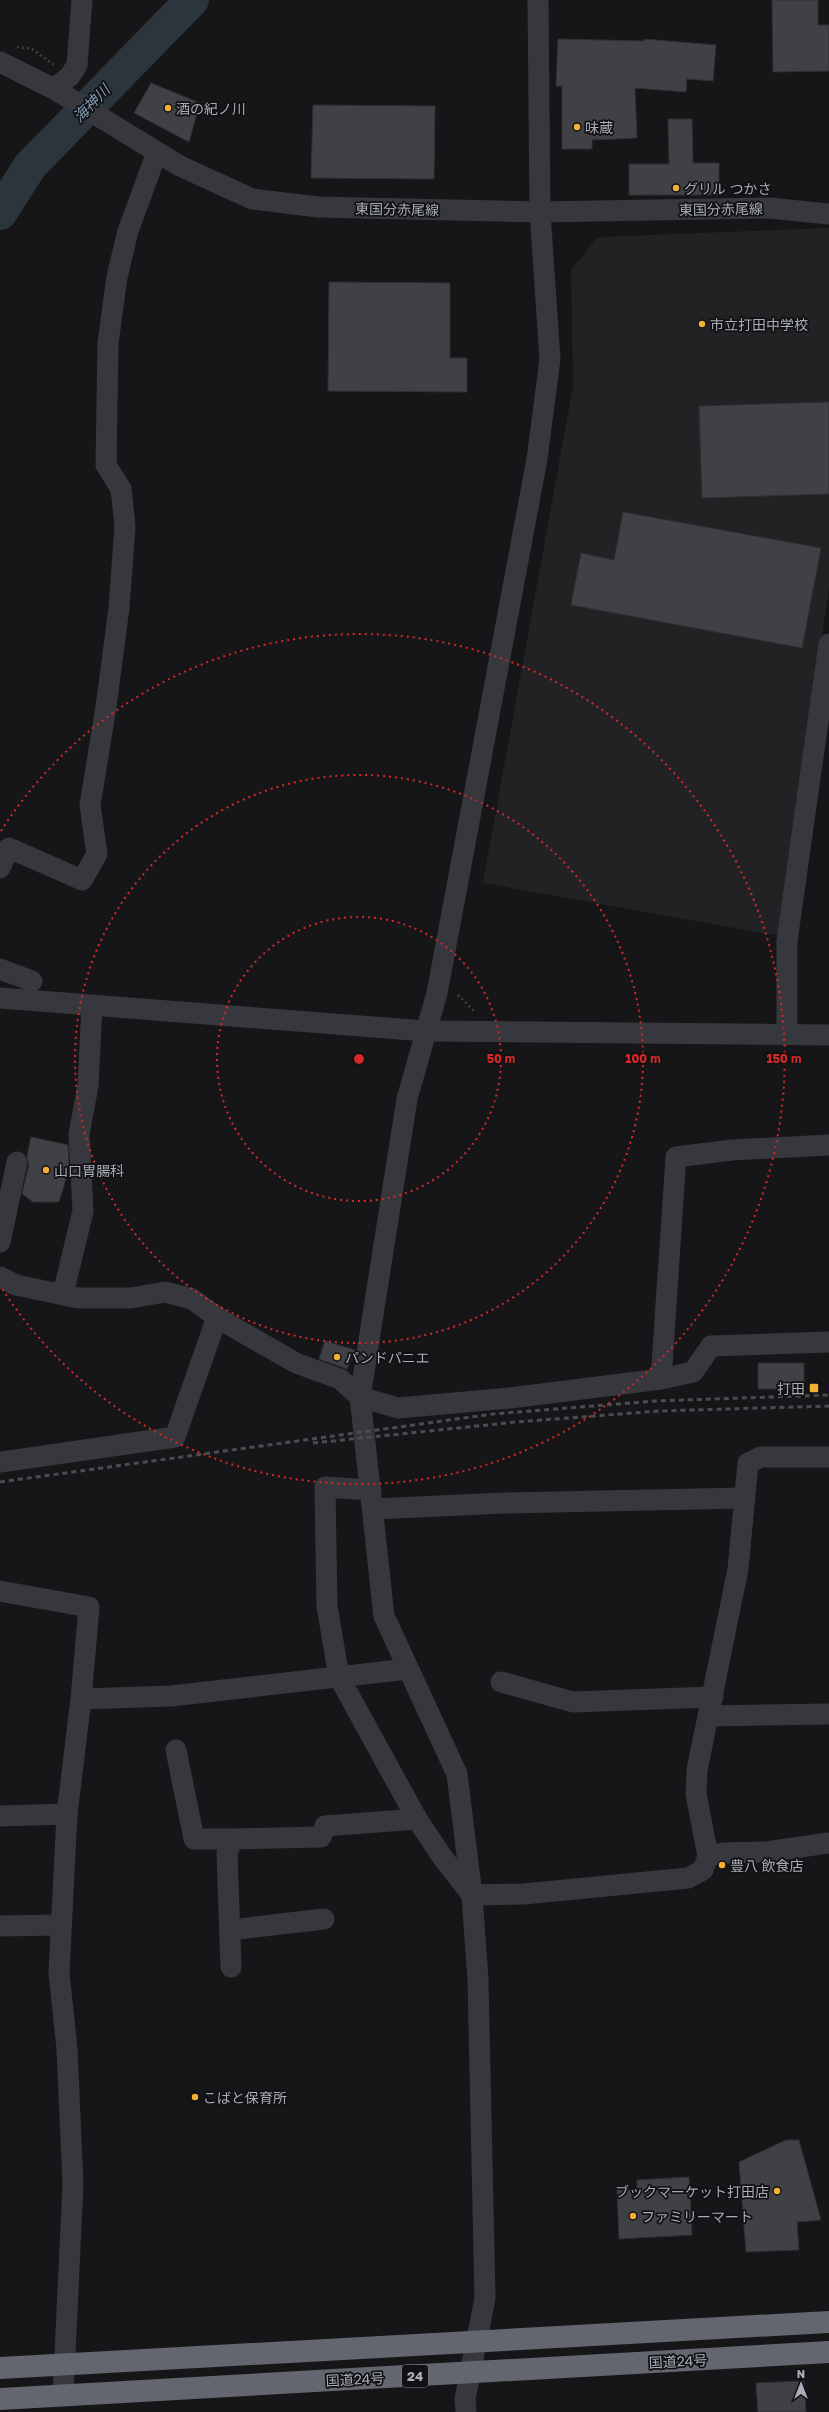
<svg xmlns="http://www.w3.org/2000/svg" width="829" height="2412" font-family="'Golos Text','Noto Sans JP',sans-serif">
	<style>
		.built { fill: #222225 }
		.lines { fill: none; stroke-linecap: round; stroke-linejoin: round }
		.river { stroke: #2c353c; stroke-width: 34 }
		.building { fill: #404145; stroke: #303034 }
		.path { stroke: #3d3f44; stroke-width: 2.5; stroke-dasharray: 2 3; stroke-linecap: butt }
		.minor { stroke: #37383d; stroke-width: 21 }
		.highway { stroke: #63666e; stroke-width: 22 }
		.rail { stroke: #4a4c52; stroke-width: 3; stroke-dasharray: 5 4; stroke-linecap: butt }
		.ring { fill: none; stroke: #d62828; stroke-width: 2; stroke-dasharray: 2 4 }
		.poi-dot { fill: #f2b134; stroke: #111113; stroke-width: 1.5 }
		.labels { text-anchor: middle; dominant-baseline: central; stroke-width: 3.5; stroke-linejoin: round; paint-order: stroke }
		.shield { fill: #111113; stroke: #7b7e86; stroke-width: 1 }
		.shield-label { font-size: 13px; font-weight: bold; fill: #a8adb8 }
		.poi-label { font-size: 14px; fill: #a8adb8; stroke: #111113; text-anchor: start }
		.street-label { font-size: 14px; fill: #a8adb8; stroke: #111113 }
		.water-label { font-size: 15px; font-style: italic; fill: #7f9bb3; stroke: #111113 }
		.centre { fill: #d62828; stroke: #111113; stroke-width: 2 }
		.ring-label { font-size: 12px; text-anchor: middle; font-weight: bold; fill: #d62828; stroke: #111113; stroke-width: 3.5; stroke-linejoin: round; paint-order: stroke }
	</style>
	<rect width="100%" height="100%" fill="#161618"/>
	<path class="built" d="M829,228V587L780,936L483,883L573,386L571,270L598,237Z"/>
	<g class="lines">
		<path class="river" d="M0,213L30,166L192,0"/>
	</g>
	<g class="building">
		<path d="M772,0H818V25H829V71L773,72Z"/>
		<path d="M558,39L644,41V39L716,45L713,81L687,79L686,92L635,88L637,138L592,140V149H562V86H556Z"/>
		<path d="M151,83L200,103L189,142L134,113Z"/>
		<path d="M313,105L435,106L434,179L311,178Z"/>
		<path d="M668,119H692L693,163H719V195H629V164H669Z"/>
		<path d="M329,282L450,283V358H467V392L328,391Z"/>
		<path d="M829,402V494L702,498L699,406Z"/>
		<path d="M623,512L821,548L802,648L571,605L581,553L614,560Z"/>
		<path d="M31,1137L68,1145L69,1169L59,1202H33L22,1194L29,1164L27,1156Z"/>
		<path d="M325,1341L355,1350L347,1369L319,1359Z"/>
		<rect x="758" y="1363" width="46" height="26"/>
		<path d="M786,2140H799L821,2220L797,2222L799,2250L746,2252L739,2162Z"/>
		<path d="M689,2177L692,2235L619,2239L617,2190L637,2189V2180Z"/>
		<path d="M804,2381L806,2412H758L756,2383Z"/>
	</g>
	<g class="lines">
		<g class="path">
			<path d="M17,47L32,49L54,65"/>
			<path d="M458,995L474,1011"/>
		</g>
		<g class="minor">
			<path d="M0,62L54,89L180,166L252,199L318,207L540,212L769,208L829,214"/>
			<path d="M54,89L70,76L77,65L82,0"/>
			<path d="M0,868L9,848L82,880L97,854L90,805L106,707L119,608L125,526L121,489L106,465L108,343L117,277L128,231L157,152"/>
			<path d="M0,969L32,981"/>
			<path d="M0,998L425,1031L829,1035"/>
			<path d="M787,1035V941L829,644"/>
			<path d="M0,1242L17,1162"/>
			<path d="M0,1277L16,1285L78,1298H131L165,1292L192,1299L221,1320L296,1363L340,1379L360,1397L398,1408L510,1398L661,1379L693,1372L711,1346L829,1342"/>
			<path d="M63,1294L83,1211L79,1134L88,1086L92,1005"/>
			<path d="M661,1379L676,1157L732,1150L829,1145"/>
			<path d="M0,1462L175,1437L217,1317"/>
			<path d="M371,1490L325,1487L327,1606L339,1677L417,1819"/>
			<path d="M373,1509L505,1503L743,1498"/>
			<path d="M0,1591L89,1607L81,1699"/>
			<path d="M501,1682L573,1702L713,1697"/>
			<path d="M708,1716L829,1714"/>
			<path d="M176,1750L194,1839H232"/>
			<path d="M0,1816L67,1814"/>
			<path d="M708,1856L723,1853L766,1852L829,1843"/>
			<path d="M472,1895L524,1894L688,1878L703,1870L708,1856L696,1794L697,1770L738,1569L748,1463L761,1457H829"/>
			<path d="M0,1926L61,1925"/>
			<path d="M230,1930L324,1919"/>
			<path d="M231,1967L227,1854L232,1839L321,1837L325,1826L417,1819L443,1858L472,1895"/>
			<path d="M63,2396L73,2184L67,2049L59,1973L67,1814L81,1699L171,1696L408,1669"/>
			<path d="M466,2412L465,2399L485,2298L478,1980L472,1895L457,1774L384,1616L360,1397L407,1099L437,993L537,459L550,359L540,212L538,0"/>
		</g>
		<g class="highway">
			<path d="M0,2368L829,2322"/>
			<path d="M0,2399L829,2352"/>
		</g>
		<g class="rail">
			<path d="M313,1443L516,1422L659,1411L829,1406"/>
			<path d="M0,1482L493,1414L655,1401L829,1395"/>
		</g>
	</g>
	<g class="ring">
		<circle cx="359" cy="1059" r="142"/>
		<circle cx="359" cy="1059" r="284"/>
		<path d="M1 831A425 425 0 1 1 1 1287"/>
	</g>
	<g class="poi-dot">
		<circle cx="168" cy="108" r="4"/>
		<circle cx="577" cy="127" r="4"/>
		<circle cx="676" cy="188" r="4"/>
		<circle cx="702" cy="324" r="4"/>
		<circle cx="46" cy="1170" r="4"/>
		<circle cx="337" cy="1357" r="4"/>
		<rect x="809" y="1383" width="10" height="10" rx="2"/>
		<circle cx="722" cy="1865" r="4"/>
		<circle cx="195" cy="2097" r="4"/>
		<circle cx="777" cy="2191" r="4"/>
		<circle cx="633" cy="2216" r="4"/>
	</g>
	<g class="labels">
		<rect class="shield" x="402" y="2365" width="26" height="22" rx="3"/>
		<g class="shield-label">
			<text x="415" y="2376">24</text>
		</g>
		<g class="poi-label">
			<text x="176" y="108">酒の紀ノ川</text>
			<text x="585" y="127">味蔵</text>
			<text x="684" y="188">グリル つかさ</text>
			<text x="710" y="324">市立打田中学校</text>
			<text x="54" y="1170">山口胃腸科</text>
			<text x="345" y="1357">パンドパニエ</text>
			<text x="805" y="1388" text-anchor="end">打田</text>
			<text x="730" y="1865">豊八 飲食店</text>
			<text x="203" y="2097">こばと保育所</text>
			<text x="769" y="2191" text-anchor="end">ブックマーケット打田店</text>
			<text x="641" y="2216">ファミリーマート</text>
		</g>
		<g class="street-label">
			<text transform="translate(397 209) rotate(1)">東国分赤尾線</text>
			<text transform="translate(721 209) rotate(-1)">東国分赤尾線</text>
			<text transform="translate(678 2361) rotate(-3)">国道24号</text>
			<text transform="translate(355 2379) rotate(-3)">国道24号</text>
		</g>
		<g class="water-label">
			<text transform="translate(91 103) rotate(-46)">海神川</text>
		</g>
	</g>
	<circle cx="359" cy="1059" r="6" class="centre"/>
	<g class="ring-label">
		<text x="501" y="1063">50 m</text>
		<text x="643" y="1063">100 m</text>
		<text x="784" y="1063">150 m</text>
	</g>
	<g transform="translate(801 2384)" stroke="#111113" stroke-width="3" paint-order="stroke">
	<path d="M0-3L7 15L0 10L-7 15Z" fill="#a8adb8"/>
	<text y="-6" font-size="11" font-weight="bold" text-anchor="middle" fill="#a8adb8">N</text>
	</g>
</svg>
